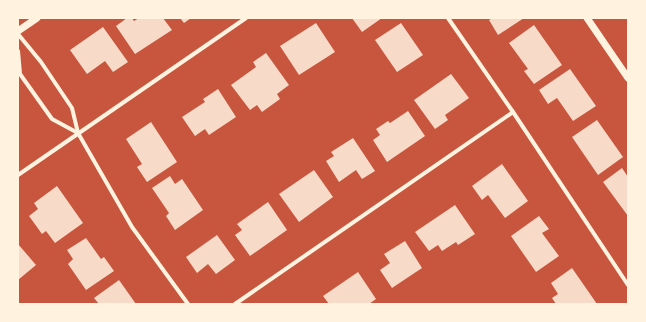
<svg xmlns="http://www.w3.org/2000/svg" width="646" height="322" font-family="'Alegreya Sans',sans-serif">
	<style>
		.building { fill: #f7dbc8 }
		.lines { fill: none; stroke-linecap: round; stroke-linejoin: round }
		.minor { stroke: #fff3e0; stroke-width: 4 }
		.tertiary { stroke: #fff3e0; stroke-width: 7 }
	</style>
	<rect width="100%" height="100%" fill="#c8553d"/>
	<g class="building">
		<path d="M127,18H132L134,21L139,18H163L172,30L135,54L116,26Z"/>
		<path d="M180,18H191L184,23Z"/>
		<path d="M352,18H382L362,32Z"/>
		<path d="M493,18H524L498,35L489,20Z"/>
		<path d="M316,23L335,52L299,75L280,46Z"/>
		<path d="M401,23L423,55L397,72L375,40Z"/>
		<path d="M534,25L562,65L534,84L524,71L528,69L509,43Z"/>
		<path d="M103,27L128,62L113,72L105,61L87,74L70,50Z"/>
		<path d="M266,53L289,85L277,94L280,99L262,112L257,105L250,110L231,85L256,67L253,62Z"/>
		<path d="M570,69L596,106L573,121L557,98L548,104L539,90Z"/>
		<path d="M451,74L469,98L445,115L448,120L435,129L414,100Z"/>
		<path d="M218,89L236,117L209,135L205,129L195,136L182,117L205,102L203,99Z"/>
		<path d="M408,111L425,136L387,162L373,140L380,135L376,129L388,121L390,123Z"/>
		<path d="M597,120L623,157L598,175L572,137Z"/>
		<path d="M151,122L177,162L147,182L137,167L142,164L126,139Z"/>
		<path d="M353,138L375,171L362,179L356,170L339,182L326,161L334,156L331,152Z"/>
		<path d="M502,164L528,201L505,218L488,195L482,200L472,186Z"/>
		<path d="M622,168L628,177V216L603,182Z"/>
		<path d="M314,170L333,197L299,222L279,194Z"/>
		<path d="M170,176L175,184L182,179L203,210L175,230L166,216L169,213L152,188Z"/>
		<path d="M57,186L83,223L55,243L46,231L42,234L29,216L38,209L34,203Z"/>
		<path d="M268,202L287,230L250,256L235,235L242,230L237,224Z"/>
		<path d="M455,205L475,234L458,245L456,242L442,251L438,245L429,251L415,232Z"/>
		<path d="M539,216L549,229L542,233L559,256L536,272L511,236Z"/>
		<path d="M217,235L235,260L216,274L208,264L197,273L186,257Z"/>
		<path d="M86,238L101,259L104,257L114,271L86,290L68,264L73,259L67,250Z"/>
		<path d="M405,241L422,268L392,288L380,270L390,263L384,254Z"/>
		<path d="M18,244L36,265L18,280Z"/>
		<path d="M572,268L597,304H556L552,298L558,294L551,283Z"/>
		<path d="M358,272L376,299L369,304H329L323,296Z"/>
		<path d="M119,280L136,304H99L94,298Z"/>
	</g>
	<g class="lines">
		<g class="minor">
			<path d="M448,18L513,112L628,285"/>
			<path d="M18,34L41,62L72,108L78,133L132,227L188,304"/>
			<path d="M18,51L20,74L52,119L78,133"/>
			<path d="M18,175L246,18"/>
			<path d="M235,304L513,112"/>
		</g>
		<g class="tertiary">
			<path d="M587,18L628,78"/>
			<path d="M18,31L37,18"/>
		</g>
	</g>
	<rect width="646" height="322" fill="none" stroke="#fff3e0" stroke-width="38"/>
</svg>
